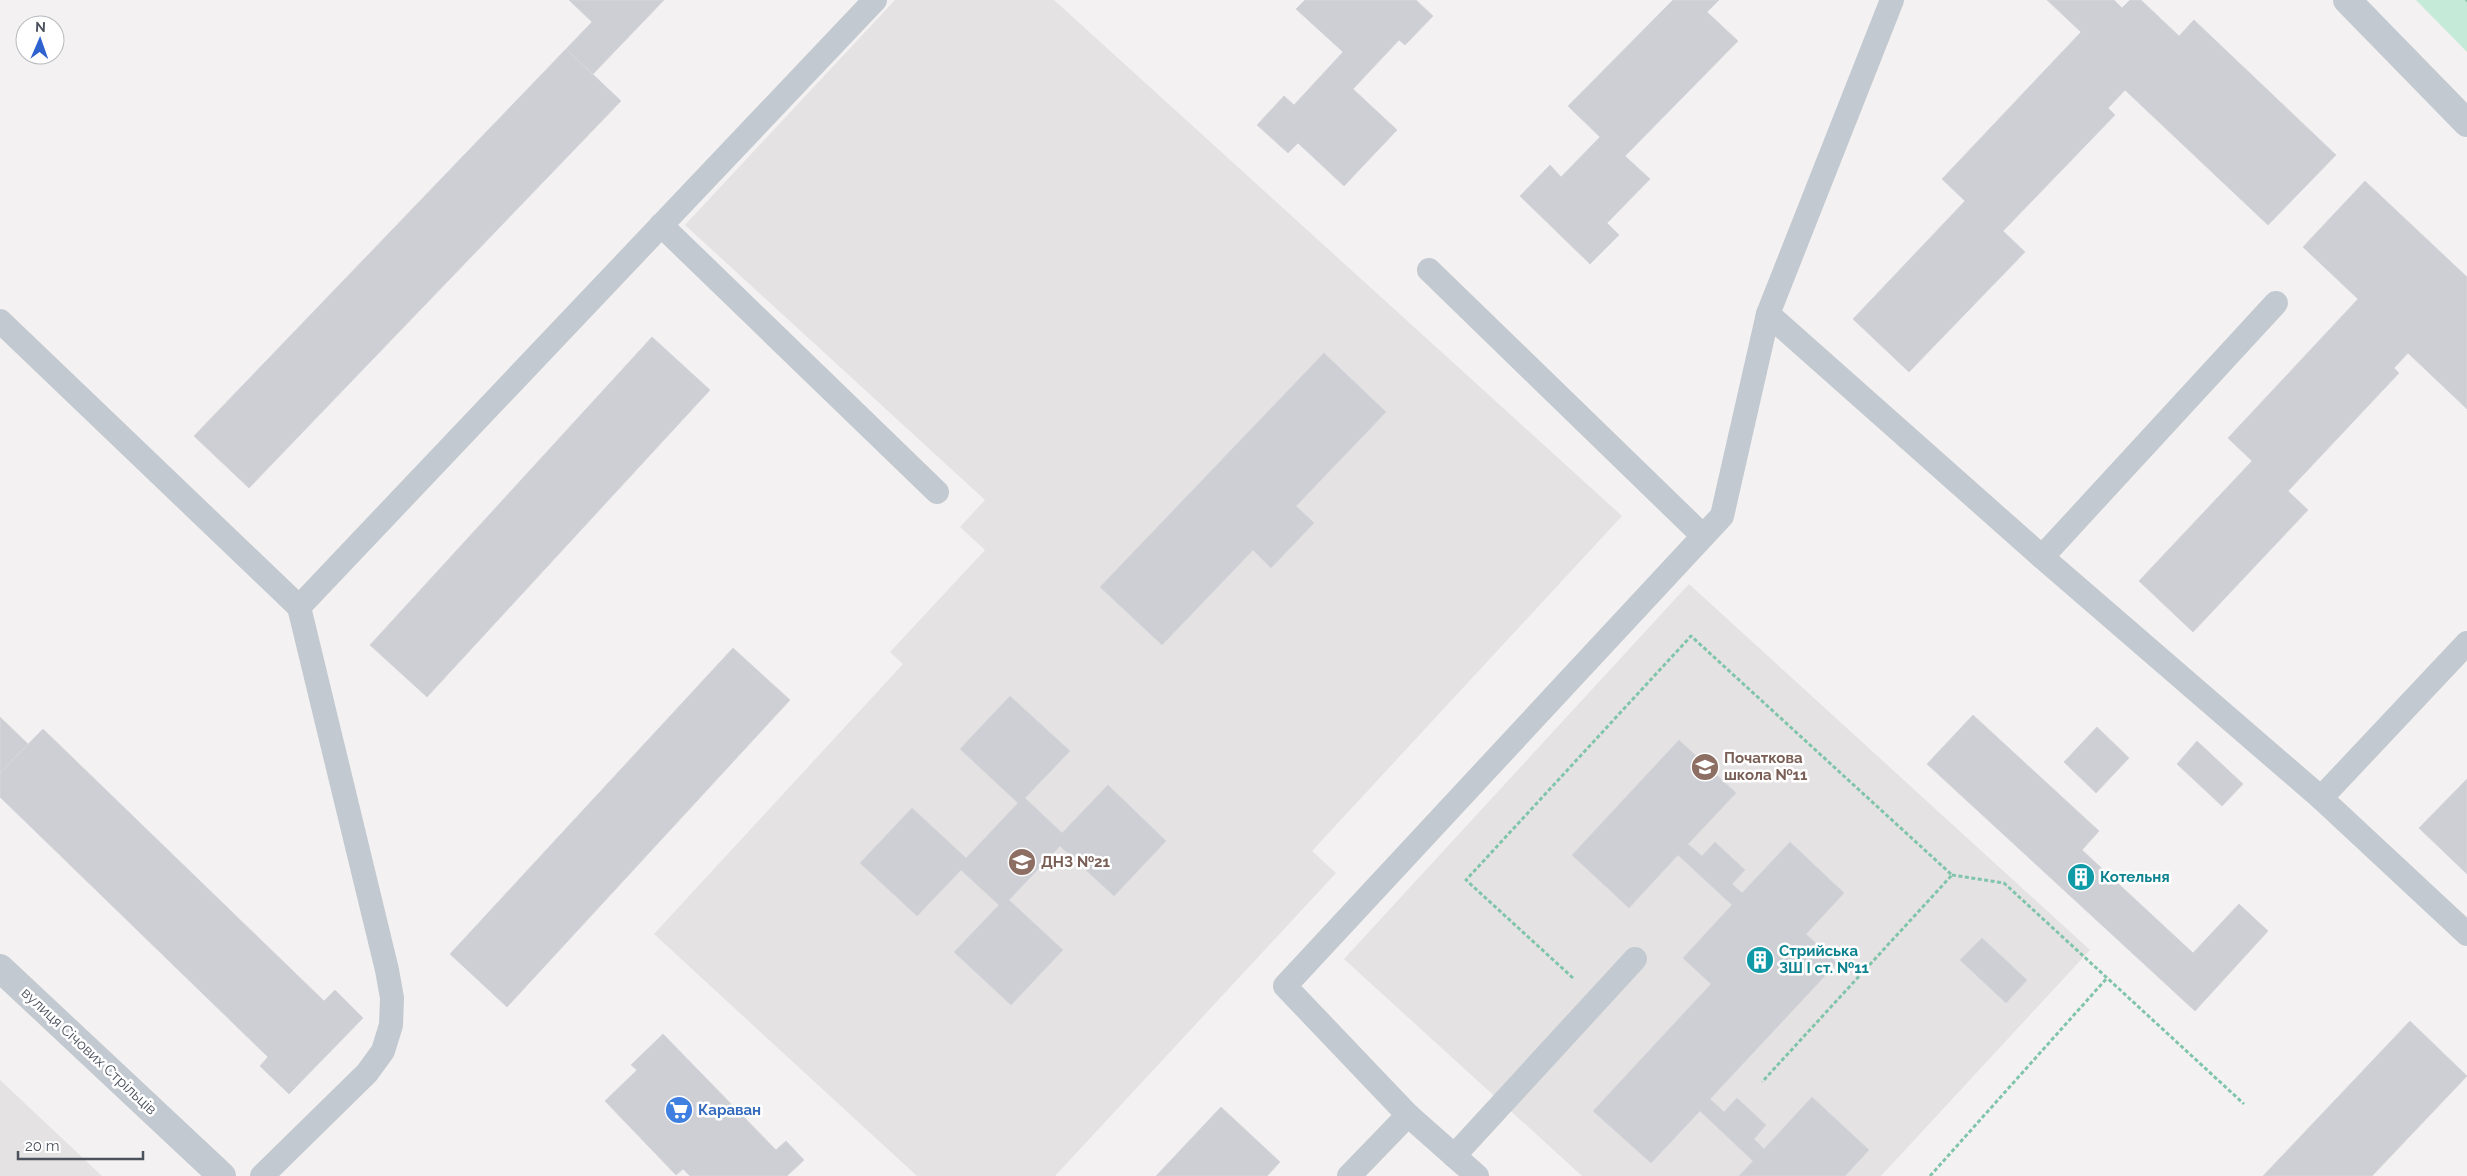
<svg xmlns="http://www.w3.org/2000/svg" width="2467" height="1176" font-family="Raleway,sans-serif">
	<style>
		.education { fill: #e4e2e2 }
		.green { fill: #c5ebd8 }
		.building { fill: #cecfd4; stroke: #d5d6db }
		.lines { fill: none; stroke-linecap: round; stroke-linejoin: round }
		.path { stroke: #80c5ab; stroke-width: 3; stroke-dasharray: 4 2.5; stroke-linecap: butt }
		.service { stroke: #c3c9d0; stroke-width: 24 }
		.minor { stroke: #c3c9d0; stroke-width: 28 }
		.tertiary { stroke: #c3c9d0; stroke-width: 28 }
		.labels { text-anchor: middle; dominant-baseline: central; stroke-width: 5; stroke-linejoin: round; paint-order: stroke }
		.education-label { font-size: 15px; font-weight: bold; fill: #785e54; stroke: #fff; text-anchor: start }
		.culture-label { font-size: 15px; font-weight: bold; fill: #0d838f; stroke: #fff; text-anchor: start }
		.street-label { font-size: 15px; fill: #4b525c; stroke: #fff }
		.shop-label { font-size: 15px; font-weight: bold; fill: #366cbe; stroke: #fff; text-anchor: start }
	</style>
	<rect width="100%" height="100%" fill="#f3f1f1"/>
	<g class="education">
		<path d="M895,0H1054L1622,516L1312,851L1336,873L1055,1176H917L654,934L903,664L890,652L985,550L960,527L985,500L685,225Z"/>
		<path d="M1689,584L2090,950L1881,1176H1582L1344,959Z"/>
		<path d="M0,1080L102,1176H0Z"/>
	</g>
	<path class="green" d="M2416,0H2467V52Z"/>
	<g class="building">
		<path d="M569,0H664L593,74L566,49L592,22Z"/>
		<path d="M1305,0H1416L1433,16L1405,45L1399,40L1353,89L1397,130L1344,186L1298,143L1288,153L1257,125L1284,96L1294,105L1343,52L1296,9Z"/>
		<path d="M1673,0H1719L1707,12L1738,41L1625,156L1650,179L1607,223L1619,235L1590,264L1520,196L1550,165L1561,177L1600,137L1568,106Z"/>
		<path d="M2047,0H2114L2122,8L2130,0H2141L2179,36L2194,20L2336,155L2268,225L2125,90L2108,108L2115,115L2003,231L2025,252L1909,372L1853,319L1965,201L1942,179L2081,32Z"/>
		<path d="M566,49L621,101L249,488L194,436Z"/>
		<path d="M2365,181L2467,277V409L2408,353L2394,368L2399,373L2288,491L2308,510L2193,632L2139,581L2252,461L2228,438L2358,299L2303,247Z"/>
		<path d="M652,337L710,390L427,697L370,645Z"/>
		<path d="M1324,353L1386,412L1296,506L1314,523L1271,568L1253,550L1162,645L1100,587Z"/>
		<path d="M733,648L790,700L507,1007L450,954Z"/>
		<path d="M1010,696L1070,751L1025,798L1062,833L1108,785L1166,841L1114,896L1060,846L1009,900L1063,950L1011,1005L954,952L999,905L961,870L917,916L860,863L912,808L966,858L1018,803L960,749Z"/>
		<path d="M1973,715L2099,831L2082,850L2193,953L2239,904L2268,931L2195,1011L1927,764Z"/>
		<path d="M0,717L28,744L0,773Z"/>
		<path d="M2097,727L2129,758L2096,793L2064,762Z"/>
		<path d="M43,729L324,1001L335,990L363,1018L289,1094L260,1066L268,1057L0,797V773Z"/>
		<path d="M1679,740L1736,793L1688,844L1702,856L1715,842L1745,870L1732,884L1742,893L1790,842L1844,893L1806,934L1837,963L1710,1099L1724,1112L1737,1098L1766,1125L1754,1139L1764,1149L1812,1097L1869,1150L1845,1176H1739L1753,1161L1700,1111L1651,1163L1593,1111L1711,984L1683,958L1732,905L1678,855L1629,908L1572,855Z"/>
		<path d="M2197,741L2243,784L2222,806L2177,764Z"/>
		<path d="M2467,779V874L2419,828Z"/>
		<path d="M1982,938L2027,980L2006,1003L1960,960Z"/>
		<path d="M2410,1021L2467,1076L2372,1176H2263Z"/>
		<path d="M663,1034L776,1150L786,1141L804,1160L787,1176H690L683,1169L676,1175L605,1101L637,1070L631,1065Z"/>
		<path d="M1221,1107L1280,1162L1267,1176H1156Z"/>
	</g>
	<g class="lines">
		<g class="path">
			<path d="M2466,0L2467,1"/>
			<path d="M1952,875L2004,883L2244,1104"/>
			<path d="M1573,978L1466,880L1691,636L1952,875L1762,1082"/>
			<path d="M1930,1176L2107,978"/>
		</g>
		<g class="service">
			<path d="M1892,0L1768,314L2042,557L2321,798L2467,934"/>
			<path d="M661,225L937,492"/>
			<path d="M1429,270L1703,536"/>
			<path d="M0,321L299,607L387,970L392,998L391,1025L383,1051L367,1073L262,1176"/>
			<path d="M2042,557L2276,303"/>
			<path d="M299,607L875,0"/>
			<path d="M2321,798L2467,643"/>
			<path d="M1408,1115L1285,986L1722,516L1768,314"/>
			<path d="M1454,1156L1635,959"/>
			<path d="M1349,1176L1408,1115L1477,1176"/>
		</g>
		<path class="minor" d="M2347,0L2467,123"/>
		<path class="tertiary" d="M0,968L222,1176"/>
	</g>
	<defs>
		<symbol id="school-disc" viewBox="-11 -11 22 22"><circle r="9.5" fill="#8d6e63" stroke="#fff"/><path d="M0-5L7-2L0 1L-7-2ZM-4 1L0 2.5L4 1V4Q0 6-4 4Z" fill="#fff"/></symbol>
		<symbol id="building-disc" viewBox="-11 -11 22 22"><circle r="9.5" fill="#0f9aa8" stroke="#fff"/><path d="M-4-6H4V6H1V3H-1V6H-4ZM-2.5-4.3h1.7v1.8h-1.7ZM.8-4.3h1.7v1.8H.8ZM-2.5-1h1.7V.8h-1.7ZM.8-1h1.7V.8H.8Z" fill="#fff"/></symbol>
		<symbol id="supermarket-disc" viewBox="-11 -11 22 22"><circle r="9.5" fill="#3f7fe0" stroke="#fff"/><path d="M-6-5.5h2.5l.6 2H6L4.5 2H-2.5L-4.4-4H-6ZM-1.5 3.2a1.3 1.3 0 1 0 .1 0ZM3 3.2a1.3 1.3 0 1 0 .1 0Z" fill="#fff"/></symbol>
	</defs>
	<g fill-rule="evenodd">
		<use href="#school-disc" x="1689" y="751" width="32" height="32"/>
		<use href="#school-disc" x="1006" y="846" width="32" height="32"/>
		<use href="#building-disc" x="2065" y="861" width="32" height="32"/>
		<use href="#building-disc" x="1744" y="944" width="32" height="32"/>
		<use href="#supermarket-disc" x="663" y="1094" width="32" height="32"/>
	</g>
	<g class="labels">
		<g class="education-label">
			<text x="1724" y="758">Початкова<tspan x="1724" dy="17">школа №11</tspan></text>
			<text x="1041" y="862">ДНЗ №21</text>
		</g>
		<g class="culture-label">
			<text x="2100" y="877">Котельня</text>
			<text x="1779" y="951">Стрийська<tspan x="1779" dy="17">ЗШ I ст. №11</tspan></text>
		</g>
		<g class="street-label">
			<text transform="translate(89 1051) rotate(43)">вулиця Січових Стрільців</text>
		</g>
		<g class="shop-label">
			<text x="698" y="1110">Караван</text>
		</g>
	</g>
	<g transform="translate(40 40) rotate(2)"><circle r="24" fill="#ffffff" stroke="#b7babe"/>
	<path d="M0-4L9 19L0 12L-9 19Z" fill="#2e62cf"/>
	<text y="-8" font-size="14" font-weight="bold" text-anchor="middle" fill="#4b525c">N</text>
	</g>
	<path d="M18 1151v8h125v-8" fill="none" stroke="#4b525c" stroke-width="2.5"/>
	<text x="25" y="1151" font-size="15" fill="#4b525c" stroke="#ffffff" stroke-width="4" paint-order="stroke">20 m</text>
</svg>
